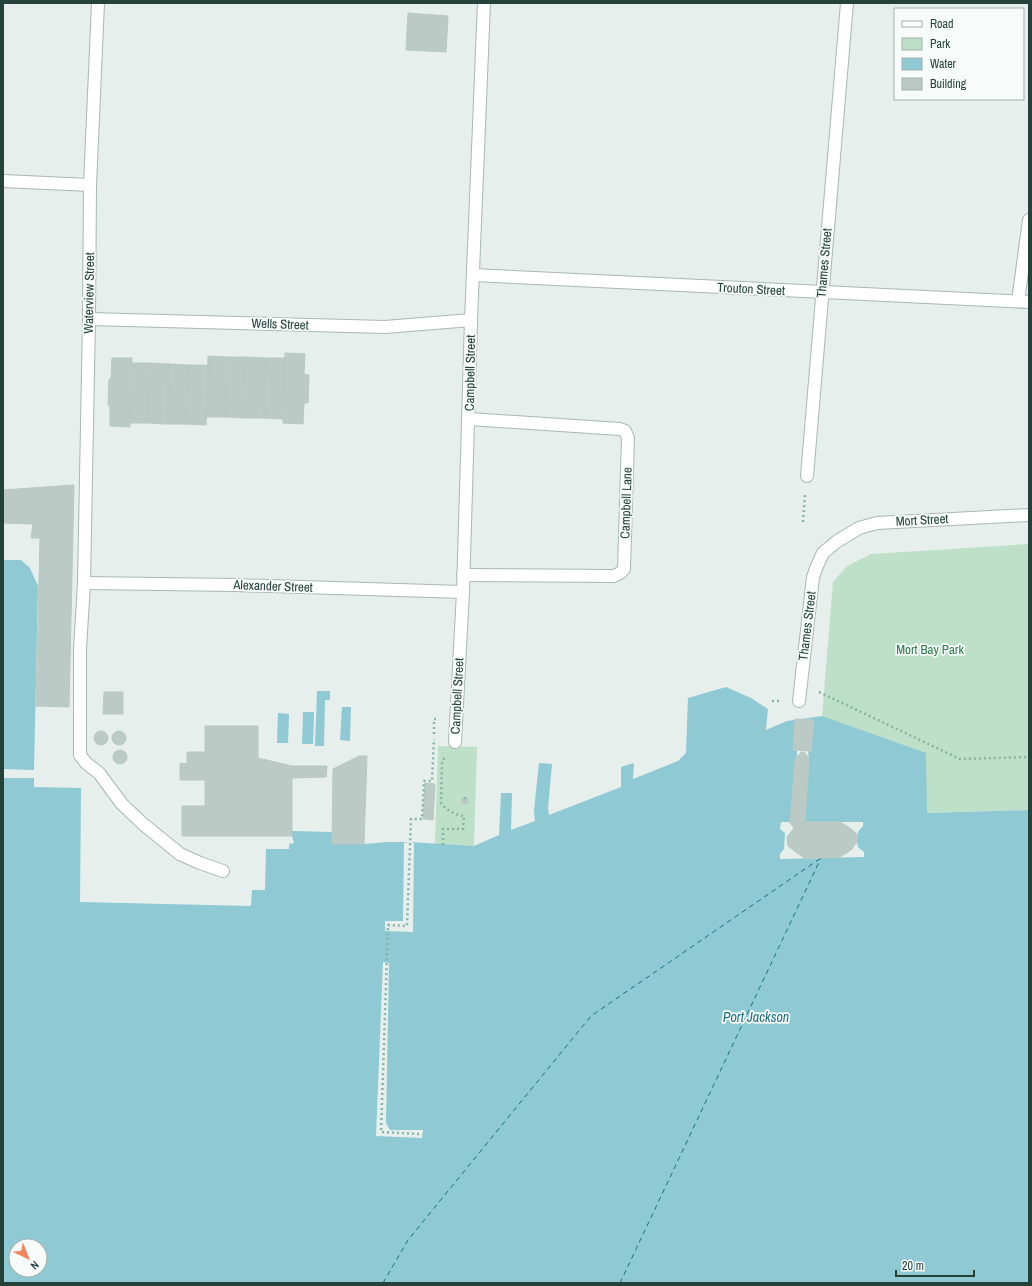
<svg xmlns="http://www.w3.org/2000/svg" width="1032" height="1286" font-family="'Archivo Narrow',sans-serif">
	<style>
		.green { fill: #bfe0c8 }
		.water { fill: #8ec9d4; fill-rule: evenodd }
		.pier { fill: #e6efeb }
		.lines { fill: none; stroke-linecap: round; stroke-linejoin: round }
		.ferry { stroke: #1c6f80; stroke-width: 1; stroke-dasharray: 5 4; stroke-linecap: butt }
		.building { fill: #bbcac4; stroke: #b8c9c2 }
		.minor-casing { stroke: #a8b8b2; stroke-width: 14 }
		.path { stroke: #86b3a5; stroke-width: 2.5; stroke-dasharray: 2 3; stroke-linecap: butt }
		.minor { stroke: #fff; stroke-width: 12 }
		.labels { text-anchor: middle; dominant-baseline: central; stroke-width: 3.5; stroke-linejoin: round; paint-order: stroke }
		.street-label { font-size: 13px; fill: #24423a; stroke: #f7fbf9 }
		.park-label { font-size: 13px; fill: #2d7a4b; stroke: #f7fbf9 }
		.water-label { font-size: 14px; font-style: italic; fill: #1c6f80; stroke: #f7fbf9 }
	</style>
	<rect width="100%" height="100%" fill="#e6efeb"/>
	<g class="green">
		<path d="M1029,544V810L927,813L822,716L833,582L847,566L871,554Z"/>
		<path d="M438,746L477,747L474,846L435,844Z"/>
	</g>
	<g class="water">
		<path d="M3,560H21L30,568L38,586L34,770L3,769Z"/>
		<path d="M726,687L751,698L768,709L766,730L787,721L822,716L926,753L927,813L1029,810V1283H3V778H34V787L81,788L80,902L251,906L252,890H265L266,849H289V844L294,843L292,836V831L332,832V844H364L388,842H409L474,846L499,835L501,793H512L511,830L535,821L534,810L539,763L552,764L548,808L549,815L621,787V767L634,763L633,779L678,761L686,753L688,698ZM16,1246H40V1270H16Z"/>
		<path d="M317,691H330V700H325L324,746H315Z"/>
		<path d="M342,707H351L350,741L340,740Z"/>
		<path d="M303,712H314L313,744H302Z"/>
		<path d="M278,713L289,714L288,743H277Z"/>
	</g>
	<g class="pier">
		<path d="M795,719L814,720L811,751H808L809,760L805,822H863V826L858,832L857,842L858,847L864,852V857L780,859V854L784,849L785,833L780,829L781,822H790L795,760L797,756V751L793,750Z"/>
		<path d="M409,842L414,843L413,932L385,931V921H403L404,843Z"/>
		<path d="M383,962L389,963L386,1123L390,1130H423L422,1138L376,1136Z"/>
	</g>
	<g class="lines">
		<g class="ferry">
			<path d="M383,1283L408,1240L591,1016L821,858"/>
			<path d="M620,1283L821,858"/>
		</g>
	</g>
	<g class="building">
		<path d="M408,13L448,16L446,52L406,50Z"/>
		<path d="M285,353L305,354L304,374L309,375L308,403H304L303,424L283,423Z"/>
		<path d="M208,356L227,357L226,417H206Z"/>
		<path d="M227,357H246L244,418L226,417Z"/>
		<path d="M246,357L266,358L264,418H244Z"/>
		<path d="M112,358H132L130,427L110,426V405H108L109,379H111Z"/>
		<path d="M266,358H285L283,419L264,418Z"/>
		<path d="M131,363H149L147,423H130Z"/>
		<path d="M149,363L169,364L167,424L147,423Z"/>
		<path d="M169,364L188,365L186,424H167Z"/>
		<path d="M188,365H208L206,425L186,424Z"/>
		<path d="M74,485L69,707L36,706L40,538H31L33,524L3,523V490Z"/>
		<path d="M104,692H123V714H103Z"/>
		<path d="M795,719L814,720L811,751L793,750Z"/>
		<path d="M205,726H258V758L292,766H327L326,777L292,778V836H182V806H205V780H180V763L187,764V752H205Z"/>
		<circle cx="119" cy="738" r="7"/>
		<circle cx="101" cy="738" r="7"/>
		<circle cx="120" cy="757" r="7"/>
		<path d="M801,752H804L808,757L809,760L805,822L794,828L790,823L795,760Z"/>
		<path d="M359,756H367L364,844H332L333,769Z"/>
		<path d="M425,783L435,784L433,820L423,819Z"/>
		<path d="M462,798L468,799V804H462Z"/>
		<path d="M805,822H840L850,828L856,833L858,837L857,842L851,850L840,857L806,859L797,853L788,846L787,837L794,828Z"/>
	</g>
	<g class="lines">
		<defs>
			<g id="minor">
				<path d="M98,3L90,185L89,319L84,583L80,649V755L86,763L99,773L122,804L143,824L180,854L200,863L223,871"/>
				<path d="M3,181L90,185"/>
				<path d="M474,275L1029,302"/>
				<path d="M1018,301L1029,220"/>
				<path d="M89,319L385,327L471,320"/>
				<path d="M807,476L847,3"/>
				<path d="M463,575L614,576L620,573L624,569L628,438L625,431L620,429L469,419"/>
				<path d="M84,583L235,585L463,592"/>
				<path d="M799,701L813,577L817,566L823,553L836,542L859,528L877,523L1029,515"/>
				<path d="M455,742L463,592L471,320L484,3"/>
			</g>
		</defs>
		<use href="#minor" class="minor-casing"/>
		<g class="path">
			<path d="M803,522L805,495"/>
			<path d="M819,692L960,759L1029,757"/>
			<path d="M772,701H780"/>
			<path d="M434,734V719H438"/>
			<path d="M465,799V795"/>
			<path d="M443,845V829H463L464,816C455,815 446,810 441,803L442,761L445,757"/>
			<path d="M419,1134L381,1132L388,925L407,926L411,819H422L424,781H432L434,739"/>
		</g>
		<use href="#minor" class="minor"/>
	</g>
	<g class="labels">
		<g class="street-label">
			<text transform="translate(824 263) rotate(-85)">Thames Street</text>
			<text transform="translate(751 289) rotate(3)">Trouton Street</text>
			<text transform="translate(89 293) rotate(-89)">Waterview Street</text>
			<text transform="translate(280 324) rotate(2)">Wells Street</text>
			<text transform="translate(470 373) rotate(-89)">Campbell Street</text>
			<text transform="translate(626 503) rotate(-88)">Campbell Lane</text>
			<text transform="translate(922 520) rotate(-3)">Mort Street</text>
			<text transform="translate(273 586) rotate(2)">Alexander Street</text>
			<text transform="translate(807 626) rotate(-83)">Thames Street</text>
			<text transform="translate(457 696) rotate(-87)">Campbell Street</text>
		</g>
		<g class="park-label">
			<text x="930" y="649">Mort Bay Park</text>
		</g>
		<g class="water-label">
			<text x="756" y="1017">Port Jackson</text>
		</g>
	</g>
	<rect width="1032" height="1286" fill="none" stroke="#24423a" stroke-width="8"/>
	<rect x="894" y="8" width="130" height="92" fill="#f7fbf9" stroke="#a3b1ad"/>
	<rect x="902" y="21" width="20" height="6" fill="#ffffff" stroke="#a3b1ad"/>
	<text x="930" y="28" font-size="12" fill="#24423a">Road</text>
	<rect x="902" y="38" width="20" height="12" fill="#bfe0c8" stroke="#a3b1ad"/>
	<text x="930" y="48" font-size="12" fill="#24423a">Park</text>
	<rect x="902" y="58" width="20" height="12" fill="#8ec9d4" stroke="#a3b1ad"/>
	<text x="930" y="68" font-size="12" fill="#24423a">Water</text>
	<rect x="902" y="78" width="20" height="12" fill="#bbcac4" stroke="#a3b1ad"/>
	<text x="930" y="88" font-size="12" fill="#24423a">Building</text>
	<g transform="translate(28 1258) rotate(137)"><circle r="19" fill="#f7fbf9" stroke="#a3b1ad"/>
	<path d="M0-3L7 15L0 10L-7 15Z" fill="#f4845f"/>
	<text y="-6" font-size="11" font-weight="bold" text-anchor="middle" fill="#24423a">N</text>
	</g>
	<path d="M896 1270v6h78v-6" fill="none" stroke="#24423a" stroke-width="2"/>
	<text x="902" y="1270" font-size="12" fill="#24423a" stroke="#f7fbf9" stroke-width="3" paint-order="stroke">20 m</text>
</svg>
